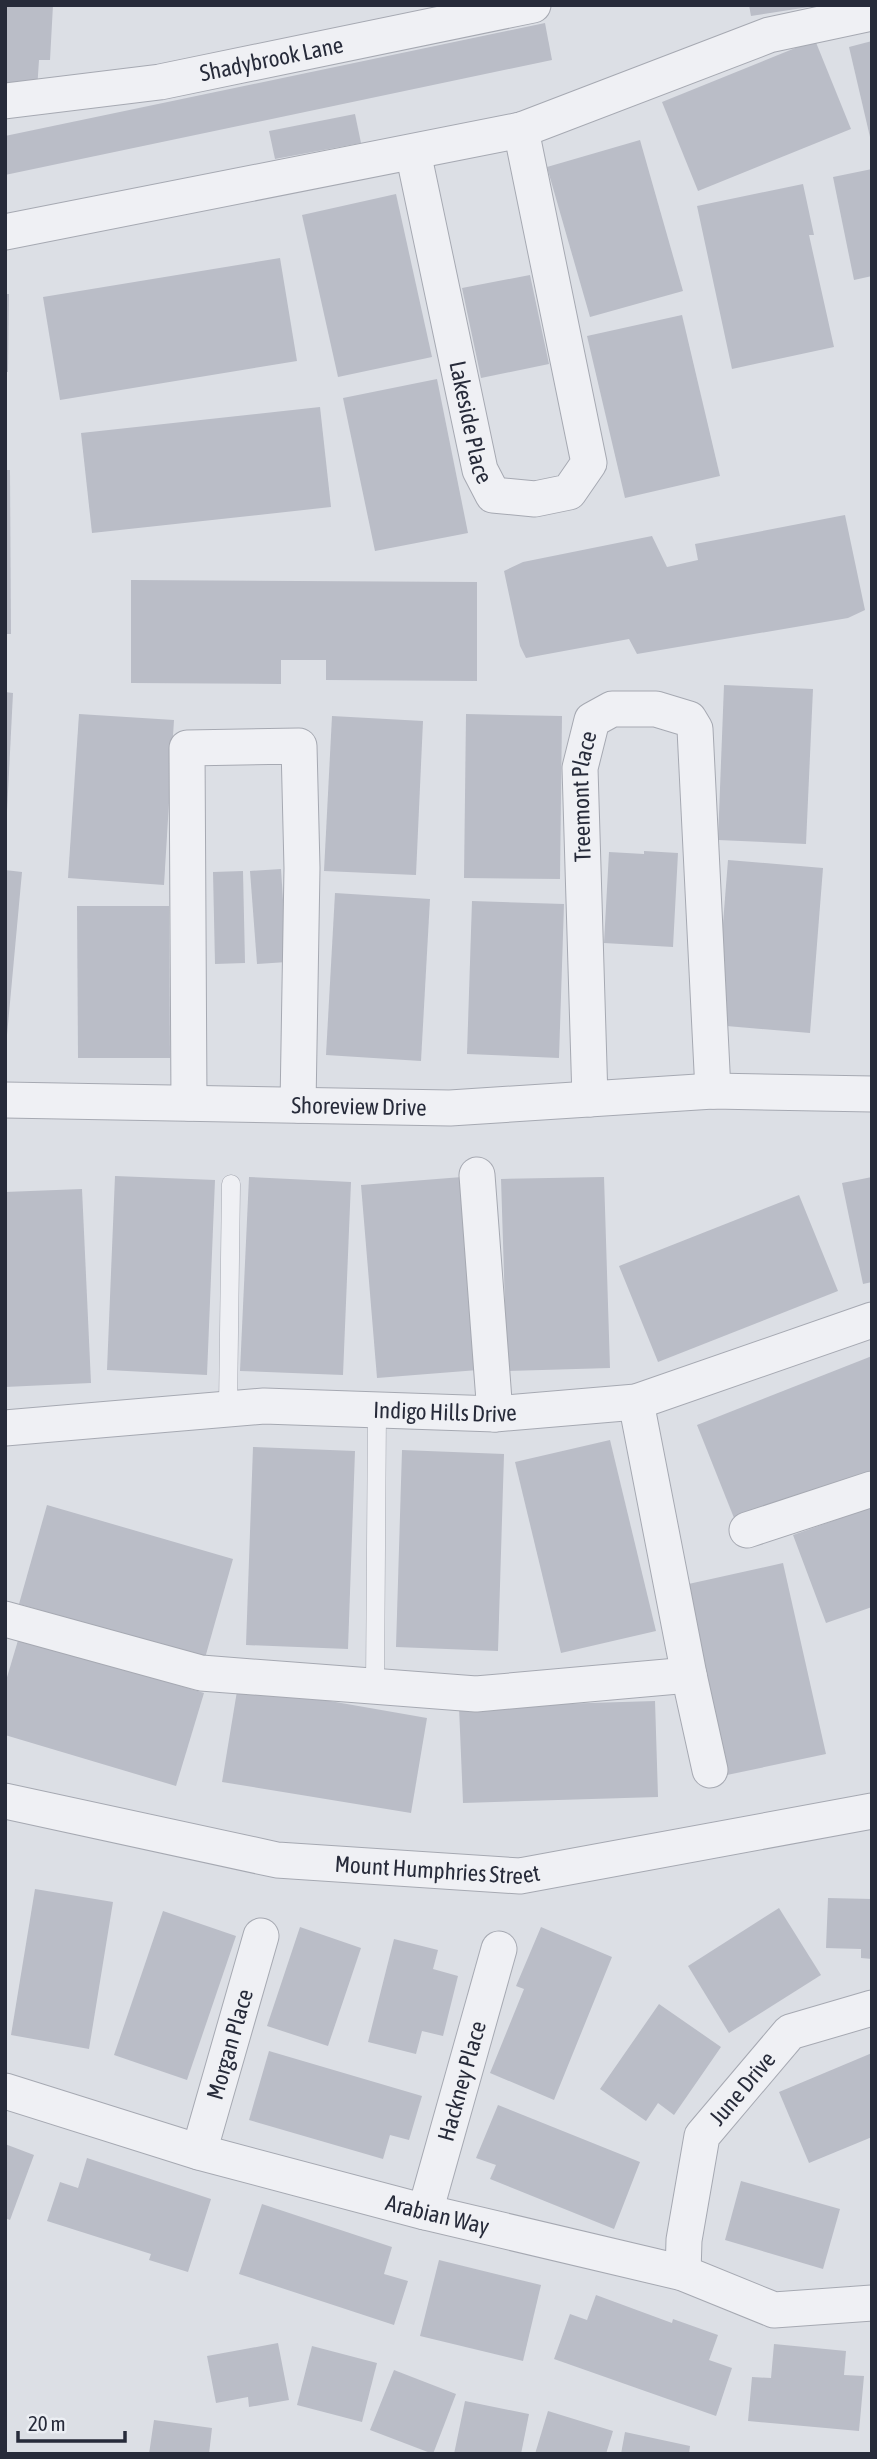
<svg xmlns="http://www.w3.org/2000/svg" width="877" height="2459" font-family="'Asap Condensed',sans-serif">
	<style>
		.building { fill: #babdc7 }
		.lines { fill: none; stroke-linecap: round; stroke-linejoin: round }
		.lane-casing { stroke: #a6a9b2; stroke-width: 19 }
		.street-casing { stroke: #a6a9b2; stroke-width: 37 }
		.lane { stroke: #eff0f4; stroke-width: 18 }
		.street { stroke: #eff0f4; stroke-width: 35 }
		.labels { text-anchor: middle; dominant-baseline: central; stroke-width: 7; stroke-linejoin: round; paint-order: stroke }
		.street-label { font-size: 23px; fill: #272b3a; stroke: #ebeef3 }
	</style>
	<rect width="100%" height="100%" fill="#dcdfe5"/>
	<g class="building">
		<path d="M5,5H53L50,60H39L37,90L5,88Z"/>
		<path d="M749,5H808L809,7L751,16Z"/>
		<path d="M545,23L552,60L5,175V136Z"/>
		<path d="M815,40L851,129L698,191L662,102Z"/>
		<path d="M872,41V137H870L849,47Z"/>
		<path d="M355,114L361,143L275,159L269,131Z"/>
		<path d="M640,140L683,291L590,317L547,167Z"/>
		<path d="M872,169V276L854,280L833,177Z"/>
		<path d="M803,184L814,235H809L834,347L732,369L697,206Z"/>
		<path d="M396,194L432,357L338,377L302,215Z"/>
		<path d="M280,258L297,361L60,400L43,297Z"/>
		<path d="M530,275L549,364L481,378L462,288Z"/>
		<path d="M5,294H9L8,372H5Z"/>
		<path d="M682,315L720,476L625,498L587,336Z"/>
		<path d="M437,379L468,533L375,551L343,398Z"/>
		<path d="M320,407L331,507L92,533L81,433Z"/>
		<path d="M5,470H10L11,634H5Z"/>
		<path d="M845,515L865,610L848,618L637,654L629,639L526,658L520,646L504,571L523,562L652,536L667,567L698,560L695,544Z"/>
		<path d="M131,580L477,582V681L326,680V660H281V684L131,683Z"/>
		<path d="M724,685L813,689L806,844L718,840Z"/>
		<path d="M5,692L13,693L7,812H5Z"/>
		<path d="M79,714L174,720L164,885L68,878Z"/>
		<path d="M466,714L562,716L560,879L464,878Z"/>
		<path d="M332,716L423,721L416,875L324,871Z"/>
		<path d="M644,851L678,853L673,947L604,943L609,852L644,854Z"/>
		<path d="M728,860L823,868L810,1033L715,1025Z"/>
		<path d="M281,869L287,962L257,964L250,871Z"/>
		<path d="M5,870L22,872L7,1035H5Z"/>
		<path d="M243,871L245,963L215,964L213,872Z"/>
		<path d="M335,893L430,899L421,1061L326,1055Z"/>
		<path d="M472,901L564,904L559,1058L467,1054Z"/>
		<path d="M77,906H169L170,1058H78Z"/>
		<path d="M115,1176L215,1180L207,1375L107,1370Z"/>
		<path d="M249,1177L351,1182L343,1375L240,1371Z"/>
		<path d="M462,1177L478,1370L377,1378L361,1185Z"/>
		<path d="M604,1177L610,1368L507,1371L501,1179Z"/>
		<path d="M872,1177V1282L863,1284L842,1183Z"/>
		<path d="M82,1189L91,1383L5,1387V1192Z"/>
		<path d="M799,1195L838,1291L658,1362L619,1266Z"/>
		<path d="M872,1356V1470L736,1523L697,1425Z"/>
		<path d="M610,1440L656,1631L561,1653L515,1462Z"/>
		<path d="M253,1447L355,1451L348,1649L246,1645Z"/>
		<path d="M402,1450L504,1454L498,1651L396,1647Z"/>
		<path d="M47,1505L233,1559L205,1658L19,1604Z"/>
		<path d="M872,1507V1607L826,1623L793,1535Z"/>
		<path d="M783,1563L826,1754L727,1775L684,1585Z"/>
		<path d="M19,1637L204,1693L176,1786L5,1735V1684Z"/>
		<path d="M238,1685L427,1718L411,1813L222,1782Z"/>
		<path d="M655,1701L658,1797L463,1803L459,1707Z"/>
		<path d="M35,1889L113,1902L89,2049L11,2035Z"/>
		<path d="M828,1898L872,1899V1959L861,1958V1949L826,1948Z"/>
		<path d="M779,1908L821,1975L729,2033L688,1966Z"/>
		<path d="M163,1911L236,1936L187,2080L114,2055Z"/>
		<path d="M300,1927L361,1948L328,2046L267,2026Z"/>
		<path d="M541,1927L612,1957L554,2100L490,2073L524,1989L516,1986Z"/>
		<path d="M394,1939L438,1950L433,1969L458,1976L443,2036L422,2031L416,2054L368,2042Z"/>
		<path d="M659,2004L721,2047L674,2115L658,2103L646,2121L600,2089Z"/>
		<path d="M269,2051L422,2096L409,2140L390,2135L383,2159L249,2120Z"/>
		<path d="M872,2053V2137L809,2163L779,2092Z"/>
		<path d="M498,2105L640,2162L614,2229L490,2179L496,2165L476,2158Z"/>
		<path d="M5,2144L34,2155L10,2220L5,2218Z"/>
		<path d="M87,2158L211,2199L188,2272L149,2260L151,2254L47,2221L60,2182L78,2188Z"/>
		<path d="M741,2181L840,2209L823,2269L725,2240Z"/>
		<path d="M262,2204L392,2247L384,2274L408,2281L394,2325L239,2274Z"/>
		<path d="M439,2260L541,2285L523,2361L420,2336Z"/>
		<path d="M596,2295L672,2323L673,2319L718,2335L709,2360L732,2368L716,2416L554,2359L570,2314L587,2320Z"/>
		<path d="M278,2343L289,2400L249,2407L248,2397L216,2403L207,2356Z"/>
		<path d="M774,2344L846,2351L844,2375L864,2376L859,2431L748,2421L752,2377L771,2378Z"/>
		<path d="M312,2346L377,2363L362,2422L297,2405Z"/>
		<path d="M394,2370L456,2394L433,2454L370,2430Z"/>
		<path d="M465,2401L529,2414L521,2454H454Z"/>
		<path d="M548,2411L613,2431L606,2454H535Z"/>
		<path d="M154,2420L212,2428L209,2454H149Z"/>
		<path d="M625,2432L690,2446L689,2454H621Z"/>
	</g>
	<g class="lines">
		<defs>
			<g id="lane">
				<path d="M228,1408L231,1184"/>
				<path d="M375,1686L377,1410"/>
			</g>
			<g id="street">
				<path id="s1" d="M5,101L160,82L533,5"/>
				<path id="s2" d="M413,152L480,470L493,495L535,499L569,492L589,463L521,130"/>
				<path d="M5,232L521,130L769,35L872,13"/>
				<path id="s3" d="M590,1099L580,768L592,720L612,709H656L689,719L695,729L713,1091"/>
				<path id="s4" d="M5,1100L450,1108L713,1091L872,1094"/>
				<path d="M189,1103L187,748L299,746L302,868L298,1105"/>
				<path d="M477,1175L495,1414"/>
				<path d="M636,1402L689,1675L710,1770"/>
				<path id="s5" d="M5,1428L264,1406L495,1414L636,1402L872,1320"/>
				<path d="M747,1530L872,1489"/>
				<path d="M5,1619L201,1673L476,1694L689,1675"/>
				<path id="s6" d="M5,1801L277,1860L520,1876L872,1811"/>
				<path id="s7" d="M5,2091L199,2152L425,2212L683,2273L774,2310L872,2303"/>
				<path id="s8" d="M199,2152L261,1936"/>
				<path id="s9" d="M425,2212L499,1949"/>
				<path id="s10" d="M683,2273L684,2240L702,2136L790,2032L872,2008"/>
			</g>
		</defs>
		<use href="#lane" class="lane-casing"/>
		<use href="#street" class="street-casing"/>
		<use href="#lane" class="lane"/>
		<use href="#street" class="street"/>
	</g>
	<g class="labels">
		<g class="street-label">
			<text stroke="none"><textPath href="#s1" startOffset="270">Shadybrook Lane</textPath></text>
			<text stroke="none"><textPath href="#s2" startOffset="276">Lakeside Place</textPath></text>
			<text stroke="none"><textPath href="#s3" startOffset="303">Treemont Place</textPath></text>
			<text stroke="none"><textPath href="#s4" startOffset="354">Shoreview Drive</textPath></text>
			<text stroke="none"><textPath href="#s5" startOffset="441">Indigo Hills Drive</textPath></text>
			<text stroke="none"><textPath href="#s6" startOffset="439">Mount Humphries Street</textPath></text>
			<text stroke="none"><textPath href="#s8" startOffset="112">Morgan Place</textPath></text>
			<text stroke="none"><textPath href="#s9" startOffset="136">Hackney Place</textPath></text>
			<text stroke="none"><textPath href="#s10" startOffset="201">June Drive</textPath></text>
			<text stroke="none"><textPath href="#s7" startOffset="450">Arabian Way</textPath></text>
		</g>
	</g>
	<rect width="877" height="2459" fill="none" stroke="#272b3a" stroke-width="14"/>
	<path d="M18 2431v10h107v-10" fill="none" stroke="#272b3a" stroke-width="3.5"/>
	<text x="28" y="2431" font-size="21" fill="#272b3a" stroke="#ebeef3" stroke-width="5" paint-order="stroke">20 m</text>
</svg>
